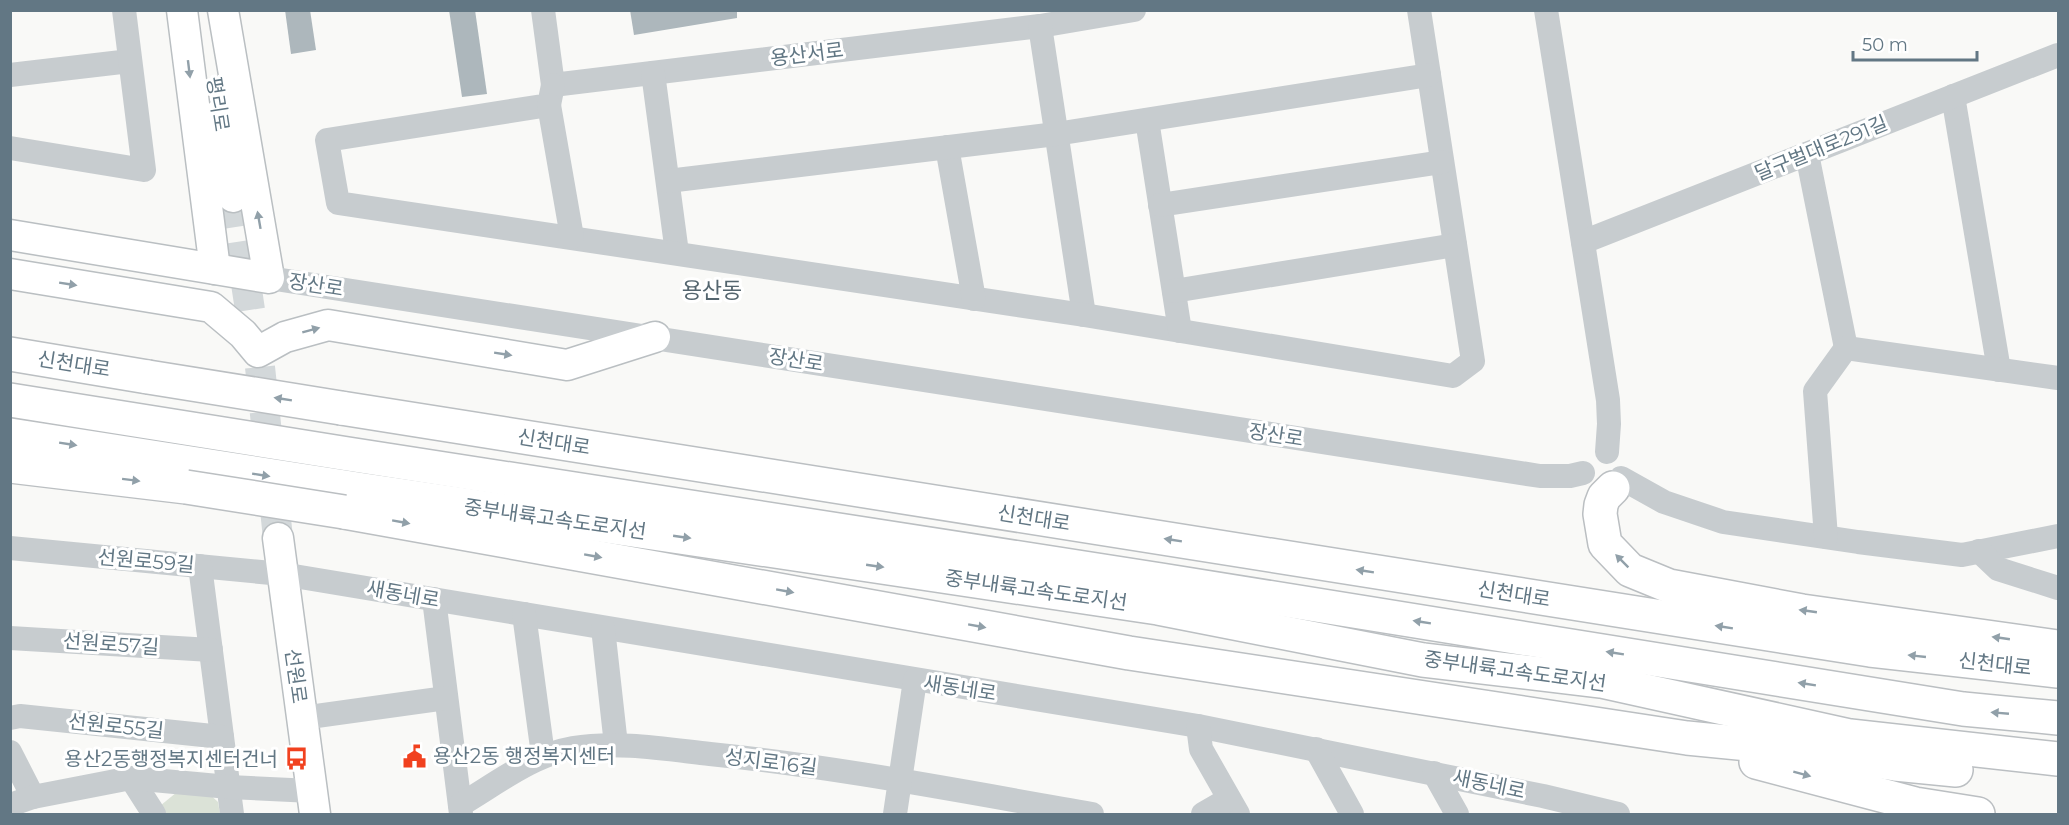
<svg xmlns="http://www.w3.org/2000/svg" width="2069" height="825" font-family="Montserrat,'Noto Sans KR',sans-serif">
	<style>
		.green { fill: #dbe2d7 }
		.building { fill: #adb7bc }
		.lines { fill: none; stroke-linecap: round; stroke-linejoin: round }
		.major-tunnel { stroke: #d3d8da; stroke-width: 30; stroke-dasharray: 30 15; stroke-linecap: butt }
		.major-casing { stroke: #babfc2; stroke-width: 33 }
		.highway-casing { stroke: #bbbfc2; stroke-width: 36 }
		.minor { stroke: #c7cccf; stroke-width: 24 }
		.major { stroke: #fff; stroke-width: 30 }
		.highway { stroke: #fff; stroke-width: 33 }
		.highway-bridge-casing { stroke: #bbbfc2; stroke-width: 36; stroke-linecap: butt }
		.highway-bridge { stroke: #fff; stroke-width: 33 }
		.oneway { fill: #91a0a9 }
		.labels { text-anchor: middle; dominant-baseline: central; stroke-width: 6; stroke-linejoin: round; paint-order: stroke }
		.street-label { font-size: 20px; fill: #627784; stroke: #fff }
		.poi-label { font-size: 20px; fill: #627784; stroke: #fff; text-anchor: start }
		.quarter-label { font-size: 22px; fill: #54656e; stroke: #fff }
	</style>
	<rect width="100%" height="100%" fill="#f9f9f7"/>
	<path class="green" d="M193,779L218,802L220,814H159L155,810Z"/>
	<g class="building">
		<path d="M285,10H310L316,50L291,54Z"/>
		<path d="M449,10H475L487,94L462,97Z"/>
		<path d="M630,10H737V18L634,35Z"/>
	</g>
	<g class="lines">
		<g class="major-tunnel">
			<path d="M233,197L250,310"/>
			<path d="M260,367L278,538"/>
		</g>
		<defs>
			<g id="major">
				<path d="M182,10L215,269"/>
				<path d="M220,114L233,197"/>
				<path d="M10,235L269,278L223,10"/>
				<path d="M10,274L211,307L243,334L258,352L285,337L328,325L567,365L655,337"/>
				<path d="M278,538L315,814"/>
			</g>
			<g id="highway">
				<path d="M10,354L148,377"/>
				<path d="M10,400L348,454L1161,580L1963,709L2058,718"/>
				<path d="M341,408L1870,650L2058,671"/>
				<path d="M10,435L364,490L1158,608L1423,660L1601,681L1850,736L2058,759"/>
				<path d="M10,466L186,487"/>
				<path d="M1613,488L1604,497L1601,505L1600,514L1605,544L1630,570L1669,586L1802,611L2058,647"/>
				<path d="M344,512L1129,653L1687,738L1789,748L1895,764L1956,770"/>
				<path d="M1756,762L1915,804L1978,814"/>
			</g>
		</defs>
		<use href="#major" class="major-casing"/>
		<use href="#highway" class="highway-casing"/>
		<g class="minor">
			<path d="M543,10L553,85L1040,26L1134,10"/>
			<path d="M1546,10L1608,400L1609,424L1607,452"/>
			<path d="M1040,26L1084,315"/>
			<path d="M653,73L677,253"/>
			<path d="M10,75L130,61"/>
			<path d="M553,85L549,105L327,140L338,203L1084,315L1453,376L1473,361L1419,10"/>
			<path d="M1953,96L1999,370"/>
			<path d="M549,105L572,237"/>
			<path d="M1147,120L1180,331"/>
			<path d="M947,147L974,299"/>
			<path d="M10,148L144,170L124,10"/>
			<path d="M1807,154L1846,348"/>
			<path d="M668,181L1056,134L1429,75"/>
			<path d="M1160,205L1442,162"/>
			<path d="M1583,242L2058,55"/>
			<path d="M269,278L1540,476H1570L1583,473"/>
			<path d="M1174,291L1455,245"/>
			<path d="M1621,478L1664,502L1723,522L1858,542L1962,555L2058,536"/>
			<path d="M1826,537L1815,391L1846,348L2058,378"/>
			<path d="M10,548L282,574L1198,726L1543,796L1618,814"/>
			<path d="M1979,551L1998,569L2058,588"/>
			<path d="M200,566L232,814"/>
			<path d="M434,599L461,814"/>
			<path d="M524,614L543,755"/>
			<path d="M603,628L616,745"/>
			<path d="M10,638L211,650"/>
			<path d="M10,718L20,716L222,737"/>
			<path d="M302,718L446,698"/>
			<path d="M1198,726L1201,749L1238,814"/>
			<path d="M1316,749L1352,814"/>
			<path d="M10,752L33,797"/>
			<path d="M1434,773L1457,814"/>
			<path d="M131,778L154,814"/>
			<path d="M10,805L33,797L131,778L229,787L312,791"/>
			<path d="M460,805C496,784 532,755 573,748C618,741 665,749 710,754C838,767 965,792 1092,814"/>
			<path d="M895,814L915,680"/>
			<path d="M1203,814L1229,799"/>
		</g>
		<use href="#major" class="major"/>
		<use href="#highway" class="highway"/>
		<defs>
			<g id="highway-bridge">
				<path d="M148,377L341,408"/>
				<path d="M186,487L344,512"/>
			</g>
		</defs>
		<use href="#highway-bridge" class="highway-bridge-casing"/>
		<use href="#highway-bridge" class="highway-bridge"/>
	</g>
	<defs><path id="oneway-solid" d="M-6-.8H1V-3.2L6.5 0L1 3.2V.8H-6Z" transform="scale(1.5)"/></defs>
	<g class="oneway">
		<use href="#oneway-solid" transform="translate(189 69) rotate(83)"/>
		<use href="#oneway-solid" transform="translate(259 220) rotate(-100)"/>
		<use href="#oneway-solid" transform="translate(68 284) rotate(9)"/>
		<use href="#oneway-solid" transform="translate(311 330) rotate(-15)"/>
		<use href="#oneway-solid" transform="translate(503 354) rotate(9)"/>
		<use href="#oneway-solid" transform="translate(283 399) rotate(-171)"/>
		<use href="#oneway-solid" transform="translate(68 444) rotate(9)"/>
		<use href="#oneway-solid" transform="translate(261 475) rotate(9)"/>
		<use href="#oneway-solid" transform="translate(131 480) rotate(7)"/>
		<use href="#oneway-solid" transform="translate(401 522) rotate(10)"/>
		<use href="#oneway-solid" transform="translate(682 537) rotate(8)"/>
		<use href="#oneway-solid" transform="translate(1173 540) rotate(-171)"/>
		<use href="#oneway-solid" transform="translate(593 556) rotate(10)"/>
		<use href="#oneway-solid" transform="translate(1622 561) rotate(-135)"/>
		<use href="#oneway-solid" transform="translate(875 566) rotate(8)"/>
		<use href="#oneway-solid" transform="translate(1365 571) rotate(-171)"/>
		<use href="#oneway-solid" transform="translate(785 591) rotate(10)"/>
		<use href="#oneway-solid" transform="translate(1808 611) rotate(-172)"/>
		<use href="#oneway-solid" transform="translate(1422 622) rotate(-171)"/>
		<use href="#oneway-solid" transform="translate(977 626) rotate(10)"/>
		<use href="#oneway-solid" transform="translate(1724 627) rotate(-171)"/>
		<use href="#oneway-solid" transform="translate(2001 638) rotate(-172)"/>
		<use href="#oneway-solid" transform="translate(1615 653) rotate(-171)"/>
		<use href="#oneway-solid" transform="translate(1917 656) rotate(-174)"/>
		<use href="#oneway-solid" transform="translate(1807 684) rotate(-171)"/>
		<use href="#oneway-solid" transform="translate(2000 713) rotate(-175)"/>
		<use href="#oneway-solid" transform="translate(1802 774) rotate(15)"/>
	</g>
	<defs>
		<symbol id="civic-bare" viewBox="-9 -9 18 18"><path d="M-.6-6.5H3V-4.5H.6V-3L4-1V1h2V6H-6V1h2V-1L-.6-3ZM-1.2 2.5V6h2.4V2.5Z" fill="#f1411f" stroke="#fff" stroke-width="2.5" paint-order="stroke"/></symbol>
		<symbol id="bus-bare" viewBox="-9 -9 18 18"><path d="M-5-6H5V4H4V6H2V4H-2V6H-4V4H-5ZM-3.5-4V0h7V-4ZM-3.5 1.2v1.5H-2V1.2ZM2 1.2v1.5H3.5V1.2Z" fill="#f1411f" stroke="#fff" stroke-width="2.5" paint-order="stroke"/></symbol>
	</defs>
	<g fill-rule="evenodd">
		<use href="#civic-bare" x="398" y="740" width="33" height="33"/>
		<use href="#bus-bare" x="280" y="742" width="33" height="33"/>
	</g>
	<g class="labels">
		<g class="street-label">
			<text transform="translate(807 54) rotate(-7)">용산서로</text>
			<text transform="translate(218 104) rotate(81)">평리로</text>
			<text transform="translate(1821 148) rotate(-22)">달구벌대로291길</text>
			<text transform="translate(316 285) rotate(9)">장산로</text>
			<text transform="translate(796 360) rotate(9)">장산로</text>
			<text transform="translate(74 364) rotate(9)">신천대로</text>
			<text transform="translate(1276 435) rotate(9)">장산로</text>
			<text transform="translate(554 442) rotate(9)">신천대로</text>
			<text transform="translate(1034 518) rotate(9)">신천대로</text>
			<text transform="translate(555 519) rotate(8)">중부내륙고속도로지선</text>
			<text transform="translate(146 561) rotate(5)">선원로59길</text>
			<text transform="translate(1036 590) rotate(8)">중부내륙고속도로지선</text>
			<text transform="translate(403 594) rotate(10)">새동네로</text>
			<text transform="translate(1514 594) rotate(9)">신천대로</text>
			<text transform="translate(111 644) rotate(4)">선원로57길</text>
			<text transform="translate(1995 664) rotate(6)">신천대로</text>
			<text transform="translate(1515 671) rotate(8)">중부내륙고속도로지선</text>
			<text transform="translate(296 676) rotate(82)">선원로</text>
			<text transform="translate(960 688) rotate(9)">새동네로</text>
			<text transform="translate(116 726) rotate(6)">선원로55길</text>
			<text transform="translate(771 762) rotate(7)">성지로16길</text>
			<text transform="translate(1489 784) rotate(12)">새동네로</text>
		</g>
		<g class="poi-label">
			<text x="433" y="756">용산2동 행정복지센터</text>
			<text x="278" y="759" text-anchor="end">용산2동행정복지센터건너</text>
		</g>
		<g class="quarter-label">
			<text x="712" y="290">용산동</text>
		</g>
	</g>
	<rect width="2069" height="825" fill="none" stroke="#627784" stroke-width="24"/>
	<path d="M1853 51v9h124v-9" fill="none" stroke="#627784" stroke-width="3"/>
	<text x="1862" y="51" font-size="18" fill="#627784" stroke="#ffffff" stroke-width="4.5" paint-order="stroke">50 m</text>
</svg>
